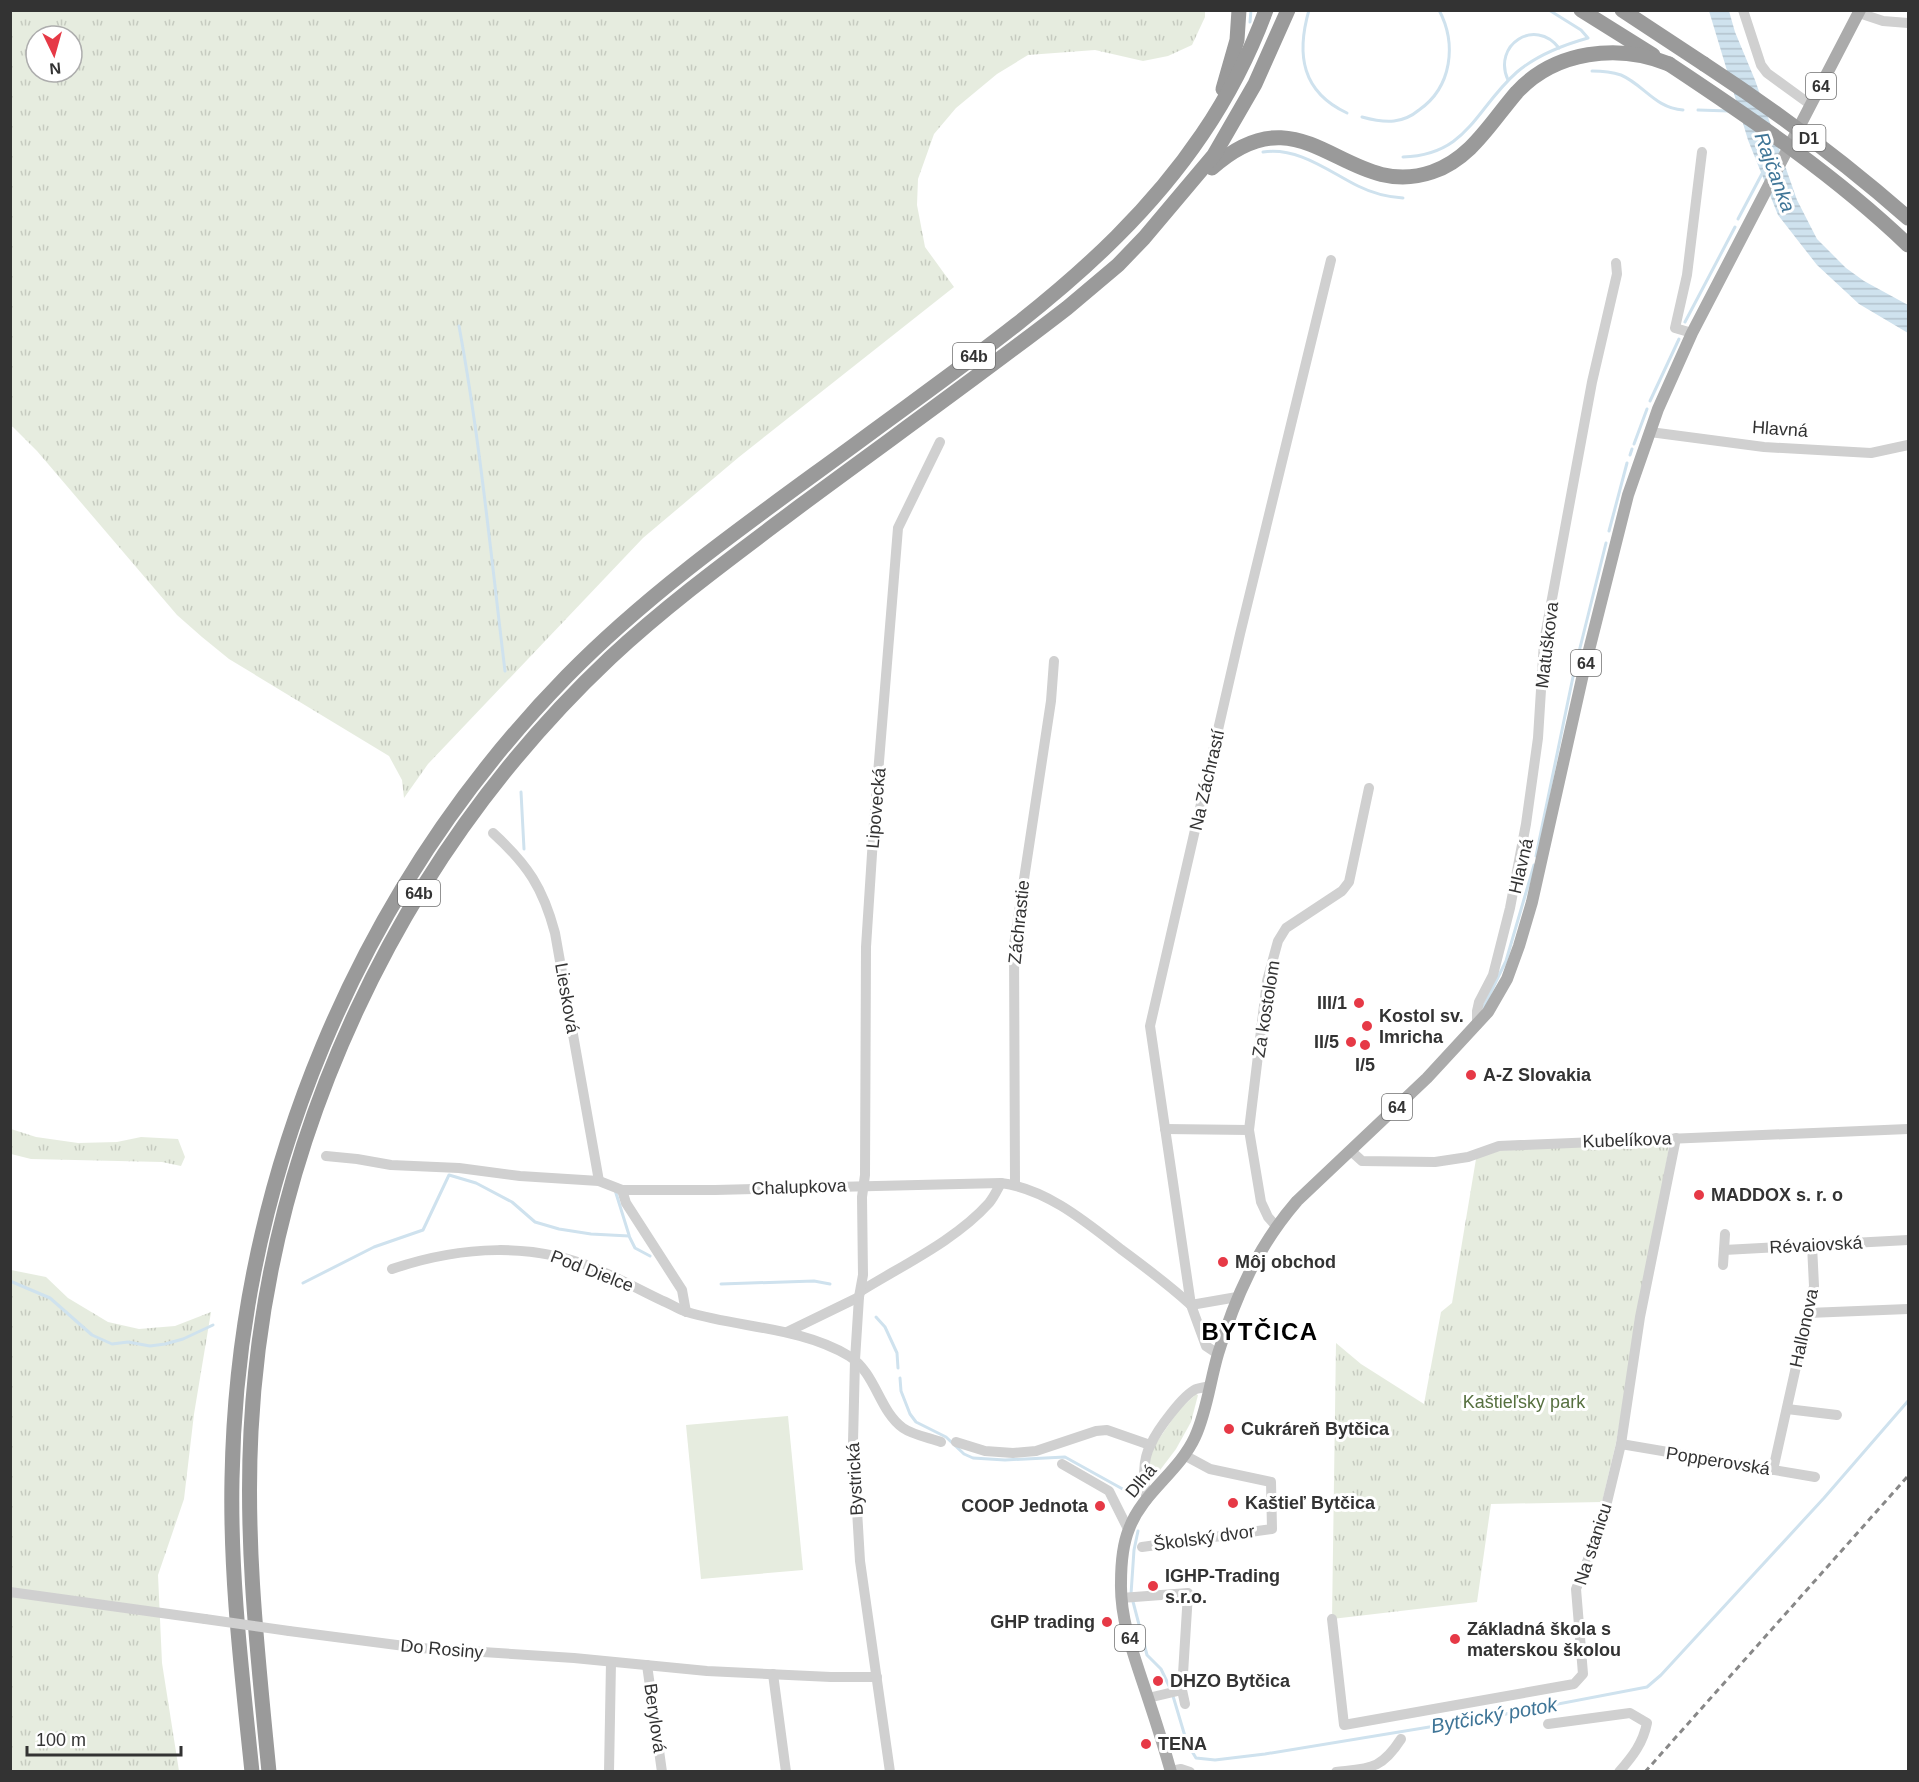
<svg xmlns="http://www.w3.org/2000/svg" width="1919" height="1782" font-family="Helvetica,sans-serif">
	<style>
		.grass { fill: url(#grass-tufts); fill-rule: evenodd }
		.pitch { fill: #e6ecdf }
		.water { fill: url(#water-rules) }
		.lines { fill: none; stroke-linecap: round; stroke-linejoin: round }
		.stream { stroke: #cfe2ee; stroke-width: 3 }
		.minor { stroke: #d0d0d0; stroke-width: 10 }
		.major { stroke: #ababab; stroke-width: 12 }
		.highway { stroke: #9a9a9a; stroke-width: 15 }
		.rail { stroke: #888; stroke-width: 3; stroke-dasharray: 6 4.5; stroke-linecap: butt }
		.minor-bridge { stroke: #d0d0d0; stroke-width: 10 }
		.highway-bridge { stroke: #9a9a9a; stroke-width: 15 }
		.poi-dot { fill: #e63946; stroke: #fff; stroke-width: 2 }
		.labels { text-anchor: middle; dominant-baseline: central; stroke-width: 6; stroke-linejoin: round; paint-order: stroke }
		.shield { fill: #fff; stroke: #707070; stroke-width: 1.5 }
		.shield-label { font-size: 16px; font-weight: bold; fill: #333 }
		.street-label { font-size: 18px; fill: #333; stroke: #fff }
		.poi-label { font-size: 18px; font-weight: bold; fill: #333; stroke: #fff; text-anchor: start }
		.park-label { font-size: 18px; fill: #56703f; stroke: #fff }
		.water-label { font-size: 20px; font-style: italic; fill: #3f7597; stroke: #fff }
		.district-label { font-size: 24px; font-weight: bold; letter-spacing: 1.5px; fill: #000; stroke: #fff }
	</style>
	<defs>
		<pattern id="grass-tufts" width="24" height="20" patternUnits="userSpaceOnUse" patternTransform="scale(1.5)"><rect width="24" height="20" fill="#e6ecdf"/><path d="M3 7l-1-3M5 7V3M7 7l1-3M15 17l-1-3M17 17v-4M19 17l1-3" fill="none" stroke="#c6cbc0"/></pattern>
		<pattern id="water-rules" width="6" height="5" patternUnits="userSpaceOnUse" patternTransform="scale(1.5)"><rect width="6" height="5" fill="#cfe2ee"/><path d="M0 2.5h6" fill="none" stroke="#b2c2cd"/></pattern>
	</defs>
	<rect width="100%" height="100%" fill="#fff"/>
	<g class="grass">
		<path d="M10,11L1205,10V17L1192,45L1168,56L1143,61L1095,50L1028,55L997,74L956,108L934,134L918,179L917,205L925,247L954,287L739,457L643,538L428,764L404,798L402,780L389,756L229,659L202,637L177,615L37,451L11,425ZM36,36H72V72H36Z"/>
		<path d="M11,1129L36,1137L78,1143L117,1142L141,1137L178,1139L185,1157L181,1166L162,1162L31,1159L11,1154Z"/>
		<path d="M1664,1142L1669,1148L1616,1443L1602,1502L1491,1504L1477,1602L1332,1619L1336,1343L1361,1364L1424,1404L1441,1312L1452,1303L1476,1159L1493,1151Z"/>
		<path d="M11,1270L46,1277L68,1298L108,1322L139,1329L175,1326L211,1312L194,1414L184,1499L158,1575L162,1663L179,1771L11,1772Z"/>
		<path d="M1196,1394L1198,1395L1191,1422L1176,1449L1148,1486L1150,1452L1178,1411Z"/>
	</g>
	<path class="pitch" d="M788,1416L803,1570L701,1579L686,1425Z"/>
	<path class="water" d="M1709,11H1729L1735,32L1755,80L1797,200L1817,239L1846,268L1864,281L1908,305V333L1859,304L1817,265L1778,215L1748,140Z"/>
	<g class="lines">
		<g class="stream">
			<path d="M1309,10C1296,55 1302,92 1347,113"/>
			<path d="M1250,22L1251,10"/>
			<path d="M1592,71C1601,71 1612,72 1621,75C1644,85 1655,108 1683,110"/>
			<path d="M1508,80C1492,45 1535,17 1559,48"/>
			<path d="M1698,110L1729,111"/>
			<path d="M1362,117C1373,120 1384,122 1394,121C1403,120 1413,115 1419,110C1452,87 1457,44 1439,10"/>
			<path d="M1263,152C1299,147 1328,171 1358,186C1372,193 1387,197 1403,198"/>
			<path d="M1403,157C1468,155 1475,109 1517,72C1537,55 1563,45 1588,38L1581,30L1549,10"/>
			<path d="M1738,219L1764,170"/>
			<path d="M1685,322L1735,227"/>
			<path d="M459,326C480,440 491,556 505,671"/>
			<path d="M1650,401L1679,339"/>
			<path d="M1634,444L1647,409"/>
			<path d="M1630,455L1632,449"/>
			<path d="M1609,531L1627,463"/>
			<path d="M521,792L524,849"/>
			<path d="M1536,856L1574,672L1606,543"/>
			<path d="M1483,1008L1506,961L1534,865"/>
			<path d="M615,1190L629,1235"/>
			<path d="M10,1281L50,1298L92,1335L112,1344L128,1342L150,1346L165,1344L183,1339L213,1325"/>
			<path d="M303,1283L374,1247L423,1230L449,1175L476,1183L512,1202L535,1222L559,1229L591,1234L629,1236L635,1248L650,1256"/>
			<path d="M721,1284L814,1281L830,1284"/>
			<path d="M876,1317L885,1327L897,1353L898,1368"/>
			<path d="M900,1378L901,1391L910,1414L916,1422L946,1437L964,1454L973,1458L1005,1460L1065,1457L1128,1492L1134,1499"/>
			<path d="M1138,1531L1134,1550L1131,1594L1147,1655L1161,1669L1171,1690"/>
			<path d="M1173,1696L1187,1743L1196,1758L1215,1760L1265,1754L1490,1717L1647,1687L1661,1675L1824,1498L1908,1401"/>
		</g>
		<g class="minor">
			<path d="M1743,10L1761,65L1767,73L1811,105"/>
			<path d="M1859,13L1883,21L1908,23"/>
			<path d="M1692,333L1675,328L1687,275L1702,152"/>
			<path d="M1650,432L1764,447L1871,453L1908,445"/>
			<path d="M493,833C528,865 543,888 555,933L599,1181"/>
			<path d="M1477,1025V1011L1479,1002L1493,975L1510,908L1526,824L1538,738L1544,642L1592,382L1617,274L1616,263"/>
			<path d="M1165,1129L1249,1130"/>
			<path d="M1351,1151L1362,1161L1435,1162L1468,1157L1499,1146L1908,1129"/>
			<path d="M326,1156L357,1159L391,1165L459,1168L520,1176L599,1181L622,1190H715L1001,1183C1047,1189 1086,1222 1122,1250C1145,1267 1169,1285 1191,1305"/>
			<path d="M1015,1185L1014,945L1051,701L1054,661"/>
			<path d="M622,1190L626,1203L682,1290L686,1312"/>
			<path d="M1276,1226L1268,1217L1261,1202L1249,1130L1267,981L1278,941L1286,928L1342,891L1349,882L1369,788"/>
			<path d="M1724,1250L1908,1240"/>
			<path d="M1723,1265L1725,1234"/>
			<path d="M392,1269C460,1246 535,1241 601,1271C622,1280 642,1291 663,1301C671,1304 679,1310 687,1312C740,1328 801,1327 849,1356C876,1373 879,1411 903,1428C913,1435 930,1438 941,1442"/>
			<path d="M861,1291C903,1265 956,1240 989,1203C994,1197 997,1190 1001,1183"/>
			<path d="M1191,1305L1237,1297"/>
			<path d="M1808,1313L1908,1309"/>
			<path d="M787,1332L859,1297"/>
			<path d="M1218,1354L1206,1346L1191,1305L1150,1026L1240,634L1331,260"/>
			<path d="M1787,1409L1837,1415"/>
			<path d="M956,1442L985,1451L1013,1453L1036,1451L1096,1431L1107,1430L1150,1445"/>
			<path d="M1621,1444L1815,1477"/>
			<path d="M1062,1464L1109,1491L1128,1529"/>
			<path d="M1773,1470L1814,1286L1812,1245"/>
			<path d="M1147,1500C1143,1483 1142,1460 1151,1444C1157,1430 1183,1395 1196,1389C1200,1388 1206,1387 1210,1386"/>
			<path d="M1142,1547L1272,1529L1271,1482L1210,1469L1184,1455"/>
			<path d="M10,1592L205,1619"/>
			<path d="M1121,1598L1188,1593L1182,1690L1185,1704"/>
			<path d="M1332,1619L1344,1725L1574,1684L1583,1674L1576,1589L1601,1527L1621,1444L1640,1317L1676,1138"/>
			<path d="M289,1631L420,1648L574,1658L707,1671L831,1677H877"/>
			<path d="M647,1665L662,1772"/>
			<path d="M773,1674L786,1772"/>
			<path d="M1148,1698L1182,1690"/>
			<path d="M1548,1724L1630,1713L1647,1723C1643,1743 1633,1756 1619,1772"/>
			<path d="M1171,1771L1181,1769L1190,1772"/>
			<path d="M609,1772L611,1662"/>
			<path d="M890,1772L860,1561L853,1442L855,1360L859,1297L863,1275L862,1197L865,1175L866,947L874,823L898,528L940,442"/>
			<path d="M1336,1772C1370,1768 1381,1770 1401,1739"/>
		</g>
		<path class="major" d="M1171,1772C1164,1747 1156,1722 1148,1698C1136,1661 1120,1622 1121,1583C1121,1565 1122,1546 1129,1529C1142,1493 1179,1472 1195,1437C1207,1411 1210,1381 1218,1354C1235,1297 1258,1246 1297,1201L1427,1078L1488,1012L1507,979L1519,946L1532,902L1583,674L1628,495L1658,409L1692,333L1860,10"/>
		<g class="highway">
			<path d="M1581,10L1653,55"/>
			<path d="M1622,10L1704,64"/>
			<path d="M1223,89L1237,40L1239,10"/>
			<path d="M1212,168C1305,85 1345,202 1432,172C1471,159 1491,122 1517,92C1555,51 1618,43 1669,64"/>
			<path d="M252,1772C242,1674 230,1577 232,1479C237,1180 358,890 567,676C658,583 768,509 872,432C1034,313 1193,208 1266,10"/>
			<path d="M269,1772C258,1658 245,1545 251,1431C266,1140 398,858 610,658C669,603 735,555 800,506C889,440 979,376 1067,308L1118,265L1144,238L1214,155L1255,84L1288,10"/>
		</g>
		<path class="rail" d="M1645,1772L1908,1476"/>
		<path class="minor-bridge" d="M205,1619L289,1631"/>
		<g class="highway-bridge">
			<path d="M1669,64C1752,119 1836,176 1908,245"/>
			<path d="M1704,64C1776,111 1844,162 1908,218"/>
		</g>
	</g>
	<g class="poi-dot">
		<circle cx="1359" cy="1003" r="6"/>
		<circle cx="1367" cy="1026" r="6"/>
		<circle cx="1351" cy="1042" r="6"/>
		<circle cx="1365" cy="1045" r="6"/>
		<circle cx="1471" cy="1075" r="6"/>
		<circle cx="1699" cy="1195" r="6"/>
		<circle cx="1223" cy="1262" r="6"/>
		<circle cx="1229" cy="1429" r="6"/>
		<circle cx="1233" cy="1503" r="6"/>
		<circle cx="1100" cy="1506" r="6"/>
		<circle cx="1153" cy="1586" r="6"/>
		<circle cx="1107" cy="1622" r="6"/>
		<circle cx="1455" cy="1639" r="6"/>
		<circle cx="1158" cy="1681" r="6"/>
		<circle cx="1146" cy="1744" r="6"/>
	</g>
	<g class="labels">
		<g class="shield">
			<rect x="1806" y="73" width="30" height="26" rx="4.5"/>
			<rect x="1792.5" y="125" width="33" height="26" rx="4.5"/>
			<rect x="953" y="343" width="42" height="26" rx="4.5"/>
			<rect x="1571" y="650" width="30" height="26" rx="4.5"/>
			<rect x="398" y="880" width="42" height="26" rx="4.5"/>
			<rect x="1382" y="1094" width="30" height="26" rx="4.5"/>
			<rect x="1115" y="1625" width="30" height="26" rx="4.5"/>
		</g>
		<g class="shield-label">
			<text x="1821" y="86">64</text>
			<text x="1809" y="138">D1</text>
			<text x="974" y="356">64b</text>
			<text x="1586" y="663">64</text>
			<text x="419" y="893">64b</text>
			<text x="1397" y="1107">64</text>
			<text x="1130" y="1638">64</text>
		</g>
		<g class="street-label">
			<text transform="translate(1780 429) rotate(4)">Hlavná</text>
			<text transform="translate(1547 645) rotate(-83)">Matuškova</text>
			<text transform="translate(1207 780) rotate(-77)">Na Záchrastí</text>
			<text transform="translate(876 808) rotate(-85)">Lipovecká</text>
			<text transform="translate(1521 866) rotate(-77)">Hlavná</text>
			<text transform="translate(1019 922) rotate(-84)">Záchrastie</text>
			<text transform="translate(567 998) rotate(80)">Liesková</text>
			<text transform="translate(1266 1009) rotate(-81)">Za kostolom</text>
			<text transform="translate(1627 1140) rotate(-2)">Kubelíkova</text>
			<text transform="translate(799 1187) rotate(-2)">Chalupkova</text>
			<text transform="translate(1816 1245) rotate(-3)">Révaiovská</text>
			<text transform="translate(592 1271) rotate(21)">Pod Dielce</text>
			<text transform="translate(1804 1328) rotate(-78)">Hallonova</text>
			<text transform="translate(1718 1461) rotate(9)">Popperovská</text>
			<text transform="translate(855 1479) rotate(-93)">Bystrická</text>
			<text transform="translate(1141 1481) rotate(-50)">Dlhá</text>
			<text transform="translate(1204 1538) rotate(-8)">Školský dvor</text>
			<text transform="translate(1593 1544) rotate(-72)">Na stanicu</text>
			<text transform="translate(442 1649) rotate(5)">Do Rosiny</text>
			<text transform="translate(655 1718) rotate(82)">Berylová</text>
		</g>
		<g class="poi-label">
			<text x="1347" y="1003" text-anchor="end">III/1</text>
			<text x="1379" y="1016">Kostol sv.<tspan x="1379" dy="21">Imricha</tspan></text>
			<text x="1339" y="1042" text-anchor="end">II/5</text>
			<text x="1365" y="1065" text-anchor="middle">I/5</text>
			<text x="1483" y="1075">A-Z Slovakia</text>
			<text x="1711" y="1195">MADDOX s. r. o</text>
			<text x="1235" y="1262">Môj obchod</text>
			<text x="1241" y="1429">Cukráreň Bytčica</text>
			<text x="1245" y="1503">Kaštieľ Bytčica</text>
			<text x="1088" y="1506" text-anchor="end">COOP Jednota</text>
			<text x="1165" y="1576">IGHP-Trading<tspan x="1165" dy="21">s.r.o.</tspan></text>
			<text x="1095" y="1622" text-anchor="end">GHP trading</text>
			<text x="1467" y="1629">Základná škola s<tspan x="1467" dy="21">materskou školou</tspan></text>
			<text x="1170" y="1681">DHZO Bytčica</text>
			<text x="1158" y="1744">TENA</text>
		</g>
		<g class="park-label">
			<text x="1524" y="1402">Kaštieľsky park</text>
		</g>
		<g class="water-label">
			<text transform="translate(1775 172) rotate(70)">Rajčanka</text>
			<text transform="translate(1494 1715) rotate(-10)">Bytčický potok</text>
		</g>
		<g class="district-label">
			<text x="1260" y="1331">BYTČICA</text>
		</g>
	</g>
	<rect width="1919" height="1782" fill="none" stroke="#333333" stroke-width="24"/>
	<g transform="translate(54 54) rotate(175)"><circle r="28" fill="#ffffff" stroke="#adadad" stroke-width="1.5"/>
	<path d="M0-4.5L10 22L0 15L-10 22Z" fill="#e63946"/>
	<text y="-9" font-size="16" font-weight="bold" text-anchor="middle" fill="#333333">N</text>
	</g>
	<path d="M27 1746v9h154v-9" fill="none" stroke="#333333" stroke-width="3"/>
	<text x="36" y="1746" font-size="18" fill="#333333" stroke="#ffffff" stroke-width="4.5" paint-order="stroke">100 m</text>
</svg>
